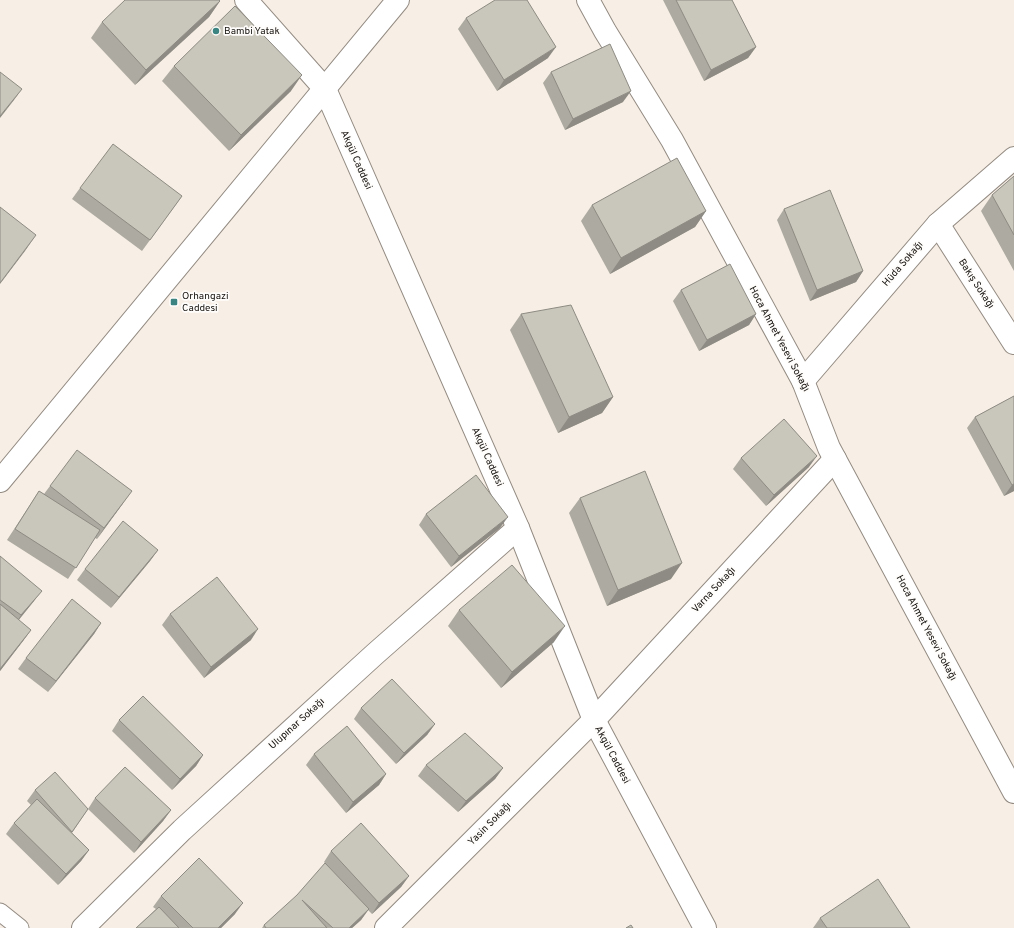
<svg xmlns="http://www.w3.org/2000/svg" width="1014" height="928" font-family="Overpass,sans-serif">
	<style>
		.lines { fill: none; stroke-linecap: round; stroke-linejoin: round }
		.service-casing { stroke: #938b83; stroke-width: 19 }
		.minor-casing { stroke: #938b83; stroke-width: 24 }
		.tertiary-casing { stroke: #938b83; stroke-width: 24 }
		.service { stroke: #fff; stroke-width: 17 }
		.minor { stroke: #fff; stroke-width: 22 }
		.tertiary { stroke: #fff; stroke-width: 22 }
		.wall { fill: #adaaa1 }
		.shaded-wall { fill: #8d8b83 }
		.building { fill: #c9c6bb; stroke: #8d8b83 }
		.poi-dot { fill: #3c8481; stroke: #fffdfb; stroke-width: 1.5 }
		.labels { text-anchor: middle; dominant-baseline: central; stroke-width: 3.5; stroke-linejoin: round; paint-order: stroke }
		.poi-label { font-size: 10px; fill: #15120f; stroke: #fffdfb; text-anchor: start }
		.street-label { font-size: 10px; fill: #15120f; stroke: #fffdfb }
	</style>
	<rect width="100%" height="100%" fill="#f7efe5"/>
	<g class="lines">
		<defs>
			<path id="service" d="M0,912L20,928"/>
			<g id="minor">
				<path d="M588,0L605,31L672,140L803,381L829,448L1014,792"/>
				<path d="M938,224L1014,343"/>
				<path d="M803,381L938,224L1014,158"/>
				<path d="M0,481L398,0"/>
				<path d="M83,928L182,830L375,654L518,528"/>
				<path d="M386,928L594,720L835,459"/>
			</g>
			<path id="tertiary" d="M246,0L325,89L518,528L594,720L705,928"/>
		</defs>
		<use href="#service" class="service-casing"/>
		<use href="#minor" class="minor-casing"/>
		<use href="#tertiary" class="tertiary-casing"/>
		<use href="#service" class="service"/>
		<use href="#minor" class="minor"/>
		<use href="#tertiary" class="tertiary"/>
	</g>
	<g class="wall">
		<path d="M663,0H732L756,47L748,58L704,81Z"/>
		<path d="M220,1L209,17L135,85L91,38L102,22Z"/>
		<path d="M466,18L548,58L497,91L458,29Z"/>
		<path d="M174,66L291,91L229,151L162,81Z"/>
		<path d="M551,72L623,102L565,130L543,83Z"/>
		<path d="M1014,176V271L981,211L992,195Z"/>
		<path d="M80,188L182,196L142,251L72,199Z"/>
		<path d="M592,205L706,211L695,227L610,274L581,221Z"/>
		<path d="M784,209L863,271L856,282L810,301L777,220Z"/>
		<path d="M681,290L756,314L749,325L699,351L673,301Z"/>
		<path d="M521,314L613,397L602,413L558,433L510,330Z"/>
		<path d="M1014,396V491L1004,496L967,428L975,417Z"/>
		<path d="M741,458L809,467L766,506L733,469Z"/>
		<path d="M50,486L124,502L97,539L95,538L68,579L7,540L39,491L44,494Z"/>
		<path d="M580,498L671,579L607,606L569,513Z"/>
		<path d="M426,514L500,528L451,567L419,525Z"/>
		<path d="M158,550L150,561L111,608L77,580L85,569Z"/>
		<path d="M0,556L34,601L18,620L31,630L23,641L0,671Z"/>
		<path d="M459,610L554,642L501,688L448,626Z"/>
		<path d="M170,614L251,640L204,678L162,625Z"/>
		<path d="M101,623L94,634L48,692L18,669L26,658Z"/>
		<path d="M361,708L435,724L427,735L396,764L354,719Z"/>
		<path d="M119,720L203,755L196,766L172,790L112,731Z"/>
		<path d="M314,754L386,774L379,785L346,813L306,765Z"/>
		<path d="M426,765L503,768L495,779L458,812L418,776Z"/>
		<path d="M35,790L88,809L72,833L89,850L81,861L58,885L6,834L14,823L31,805L27,801Z"/>
		<path d="M95,798L171,810L163,821L134,853L88,809Z"/>
		<path d="M331,851L409,876L401,887L372,914L368,910L361,920L352,928H262L264,925L334,873L324,862Z"/>
		<path d="M161,896L235,914L221,928H136L156,909L153,907Z"/>
		<path d="M820,918L910,928H813Z"/>
	</g>
	<g class="shaded-wall">
		<path d="M220,1L209,17L135,85L146,70Z"/>
		<path d="M556,47L548,58L497,91L504,80Z"/>
		<path d="M756,47L748,58L704,81L711,70Z"/>
		<path d="M302,75L291,91L229,151L241,135Z"/>
		<path d="M22,89L14,100L0,118V116Z"/>
		<path d="M631,91L623,102L565,130L573,119Z"/>
		<path d="M706,211L695,227L610,274L621,258Z"/>
		<path d="M36,235L25,251L0,284V283Z"/>
		<path d="M863,271L856,282L810,301L817,290Z"/>
		<path d="M756,314L749,325L699,351L707,340Z"/>
		<path d="M613,397L602,413L558,433L569,417Z"/>
		<path d="M817,456L809,467L766,506L774,495Z"/>
		<path d="M1014,484V491L1004,496L1012,485Z"/>
		<path d="M132,491L124,502L97,539L104,528Z"/>
		<path d="M508,517L500,528L451,567L459,556Z"/>
		<path d="M158,550L150,561L111,608L119,597Z"/>
		<path d="M682,563L671,579L607,606L618,590Z"/>
		<path d="M42,591L14,626L21,615Z"/>
		<path d="M101,623L94,634L48,692L56,681Z"/>
		<path d="M565,626L554,642L501,688L512,672Z"/>
		<path d="M258,629L251,640L204,678L211,667Z"/>
		<path d="M31,630L23,641L0,671V669Z"/>
		<path d="M435,724L427,735L396,764L404,753Z"/>
		<path d="M203,755L196,766L172,790L180,779Z"/>
		<path d="M503,768L495,779L458,812L466,801Z"/>
		<path d="M386,774L379,785L346,813L353,802Z"/>
		<path d="M171,810L163,821L134,853L141,842Z"/>
		<path d="M89,850L81,861L58,885L66,874Z"/>
		<path d="M409,876L401,887L372,914L379,903Z"/>
		<path d="M243,903L235,914L221,928H218Z"/>
		<path d="M369,909L361,920L352,928H349Z"/>
	</g>
	<g class="building">
		<path d="M125,0H219L220,1L146,70L102,22Z"/>
		<path d="M495,0H527L556,47L504,80L466,18Z"/>
		<path d="M676,0H732L756,47L711,70Z"/>
		<path d="M235,6L302,75L241,135L174,66Z"/>
		<path d="M610,44L631,91L573,119L551,72Z"/>
		<path d="M0,72L22,89L0,116Z"/>
		<path d="M113,144L182,196L150,240L80,188Z"/>
		<path d="M677,158L706,211L621,258L592,205Z"/>
		<path d="M1014,176V235L992,195Z"/>
		<path d="M830,190L863,271L817,290L784,209Z"/>
		<path d="M0,207L36,235L0,283Z"/>
		<path d="M730,264L756,314L707,340L681,290Z"/>
		<path d="M571,305L613,397L569,417L521,314Z"/>
		<path d="M1014,396V484L1012,485L975,417Z"/>
		<path d="M784,419L817,456L774,495L741,458Z"/>
		<path d="M77,450L132,491L104,528L50,486Z"/>
		<path d="M645,471L682,563L618,590L580,498Z"/>
		<path d="M476,475L508,517L459,556L426,514Z"/>
		<path d="M39,491L100,530L76,568L15,529Z"/>
		<path d="M123,521L158,550L119,597L85,569Z"/>
		<path d="M0,556L42,591L21,615L0,600Z"/>
		<path d="M512,565L565,626L512,672L459,610Z"/>
		<path d="M217,577L258,629L211,667L170,614Z"/>
		<path d="M72,599L101,623L56,681L26,658Z"/>
		<path d="M0,604L31,630L0,669Z"/>
		<path d="M392,679L435,724L404,753L361,708Z"/>
		<path d="M143,696L203,755L180,779L119,720Z"/>
		<path d="M347,726L386,774L353,802L314,754Z"/>
		<path d="M465,733L503,768L466,801L426,765Z"/>
		<path d="M125,767L171,810L141,842L95,798Z"/>
		<path d="M55,772L88,809L72,832L35,790Z"/>
		<path d="M37,799L89,850L66,874L14,823Z"/>
		<path d="M361,823L409,876L379,903L331,851Z"/>
		<path d="M199,858L243,903L218,928H193L161,896Z"/>
		<path d="M325,863L369,909L349,928H333L302,900L327,928H266L264,925L297,895Z"/>
		<path d="M878,879L910,928H827L820,918Z"/>
		<path d="M159,907L179,928H136Z"/>
		<path d="M631,925L633,928H626Z"/>
	</g>
	<g class="poi-dot">
		<circle cx="216" cy="31" r="4"/>
		<rect x="170" y="298" width="8" height="8" rx="2"/>
	</g>
	<g class="labels">
		<g class="poi-label">
			<text x="224" y="31">Bambi Yatak</text>
			<text x="182" y="296">Orhangazi<tspan x="182" dy="12">Caddesi</tspan></text>
		</g>
		<g class="street-label">
			<text transform="translate(356 160) rotate(66)">Akgül Caddesi</text>
			<text transform="translate(903 264) rotate(-49)">Hüda Sokağı</text>
			<text transform="translate(976 284) rotate(57)">Bakış Sokağı</text>
			<text transform="translate(779 339) rotate(62)">Hoca Ahmet Yesevi Sokağı</text>
			<text transform="translate(487 457) rotate(66)">Akgül Caddesi</text>
			<text transform="translate(714 590) rotate(-47)">Varna Sokağı</text>
			<text transform="translate(926 628) rotate(62)">Hoca Ahmet Yesevi Sokağı</text>
			<text transform="translate(297 724) rotate(-42)">Ulupınar Sokağı</text>
			<text transform="translate(612 755) rotate(62)">Akgül Caddesi</text>
			<text transform="translate(490 824) rotate(-45)">Yasin Sokağı</text>
		</g>
	</g>
</svg>
